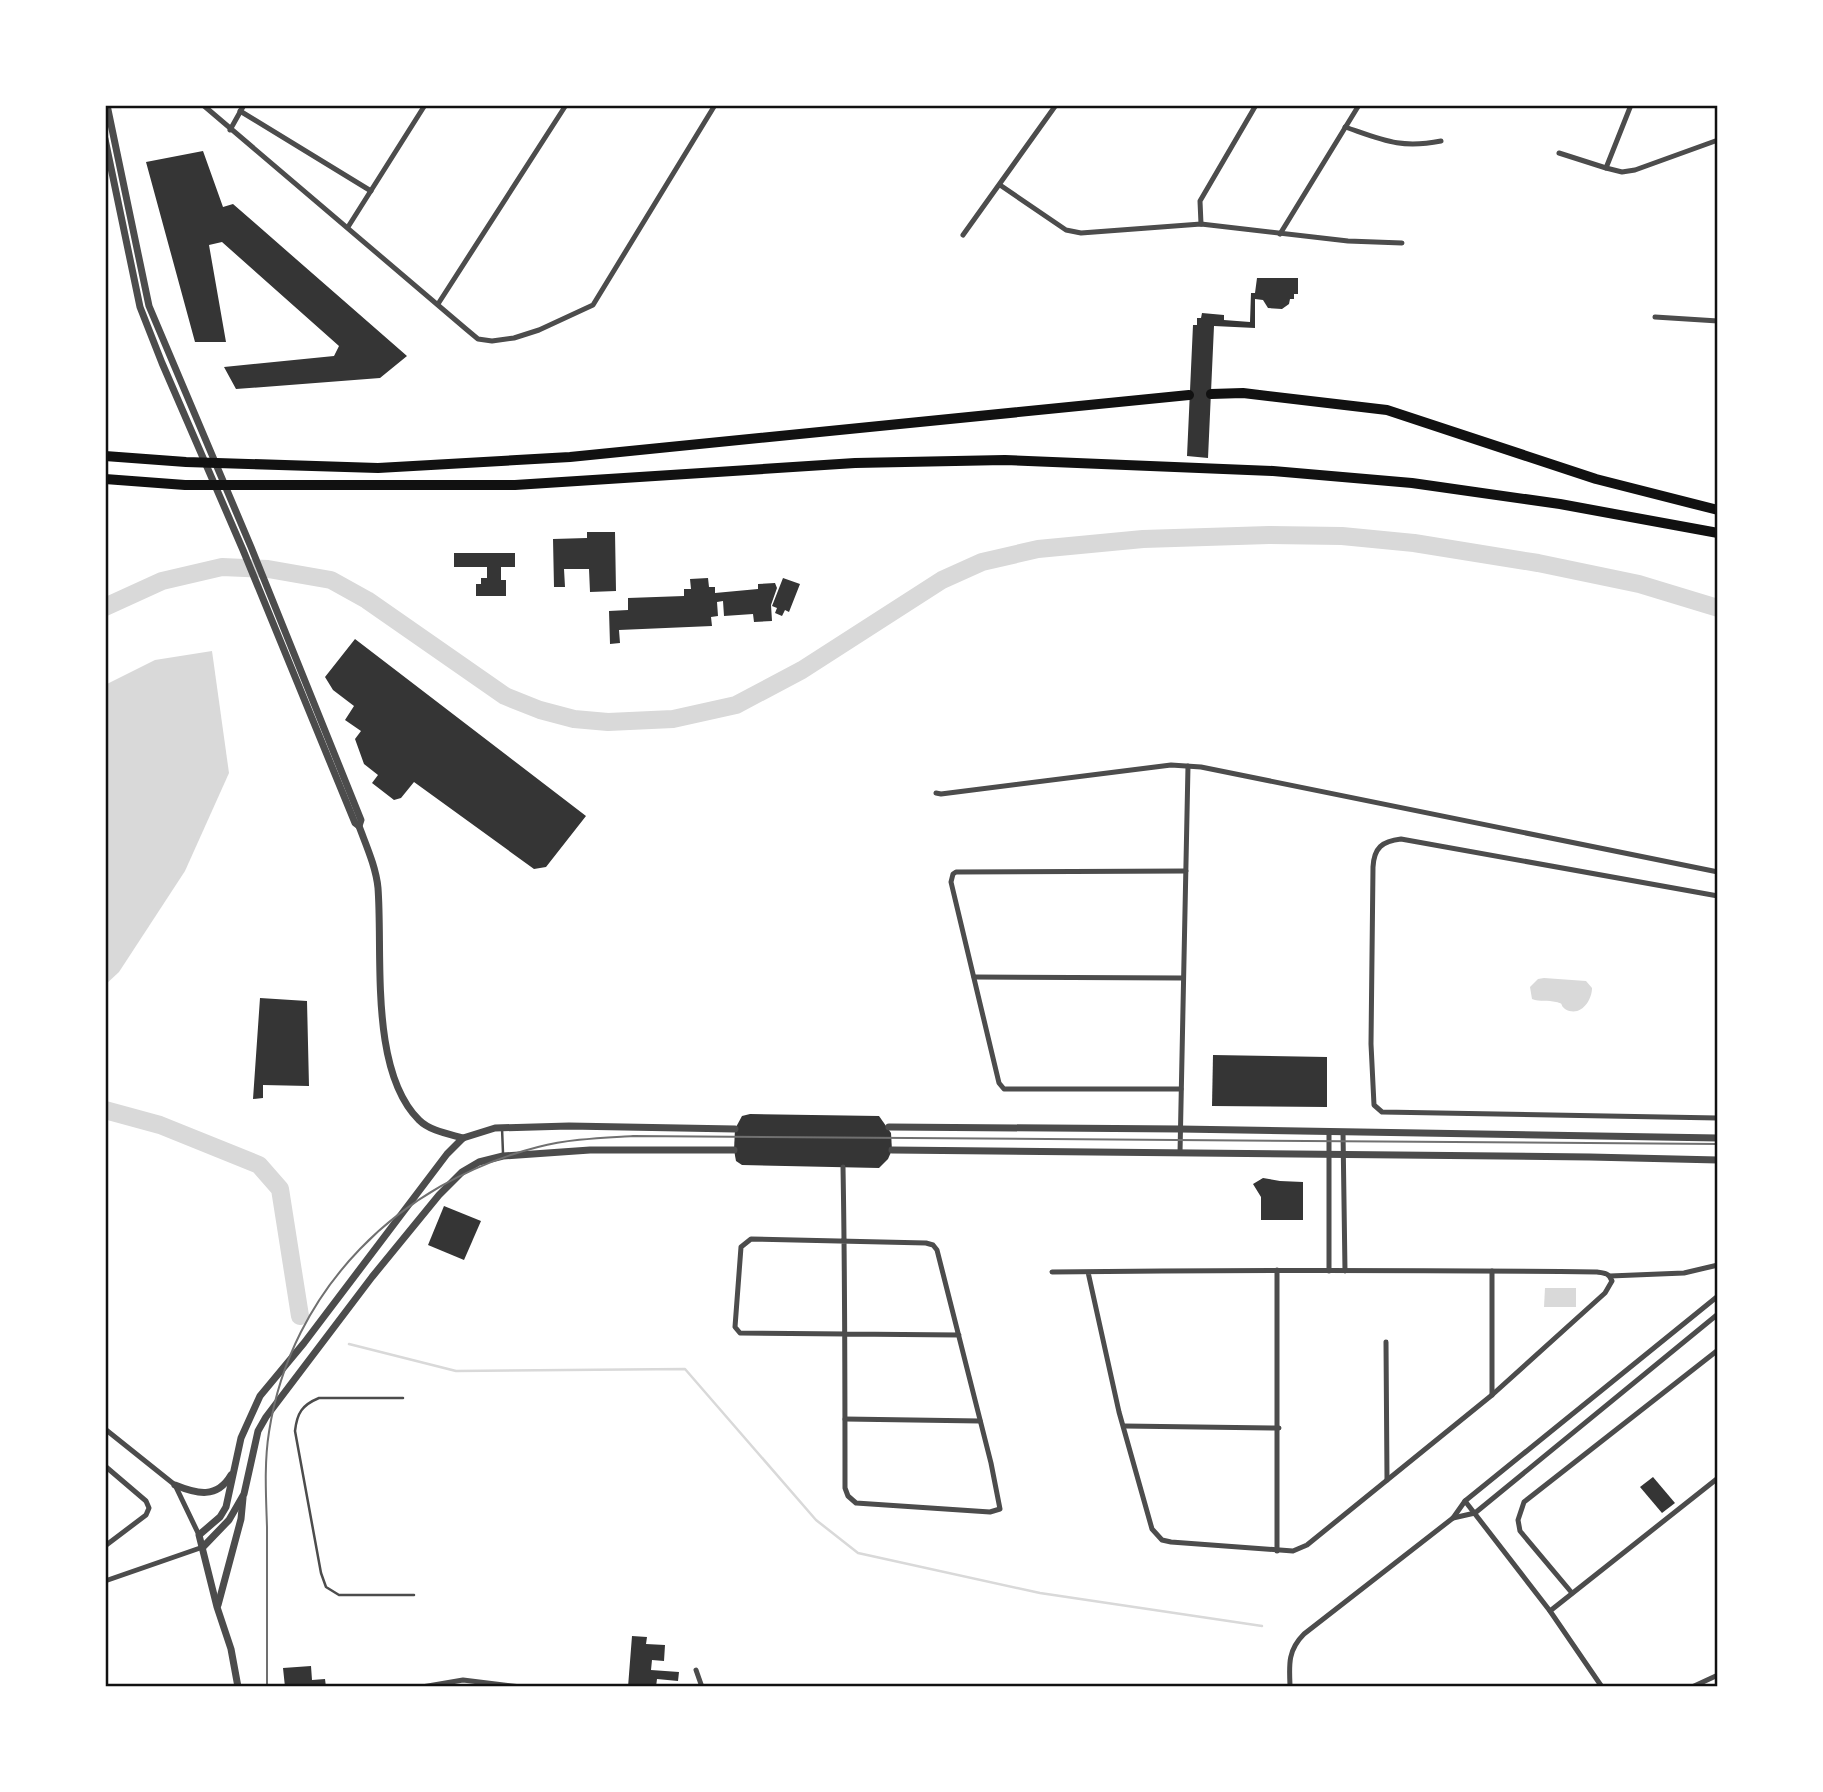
<svg xmlns="http://www.w3.org/2000/svg" width="1823" height="1792" font-family="Raleway,sans-serif">
	<style>
		.water { fill: #d9d9d9 }
		.lines { fill: none; stroke-linecap: round; stroke-linejoin: round }
		.stream { stroke: #d9d9d9; stroke-width: 2.5 }
		.river { stroke: #d9d9d9; stroke-width: 18 }
		.building { fill: #353535 }
		.service { stroke: #4c4c4c; stroke-width: 2.5 }
		.minor { stroke: #4c4c4c; stroke-width: 5 }
		.tertiary { stroke: #4c4c4c; stroke-width: 7 }
		.motorway { stroke: #111; stroke-width: 10 }
		.tram { stroke: #707070; stroke-width: 2 }
		.neatline { fill: none; stroke: #111; stroke-width: 2.5 }
	</style>
	<rect width="100%" height="100%" fill="#fff"/>
	<g class="water">
		<path d="M212,651L229,773L185,871L119,972L105,985V689L107,684L155,660Z"/>
		<path d="M1544,978L1586,981L1592,988C1592,1001 1580,1018 1565,1009C1559,1004 1565,1004 1556,1002C1548,1000 1540,1002 1532,999L1530,987L1538,979Z"/>
		<path d="M1545,1288H1576V1307H1544Z"/>
	</g>
	<g class="lines">
		<path class="stream" d="M349,1344L456,1371L685,1369L816,1520L858,1553L1040,1593L1262,1626"/>
		<g class="river">
			<path d="M105,607L162,581L222,567L268,569L331,580L367,600L505,696L540,710L574,719L608,722L673,719L736,705L802,670L942,580L982,562L1038,549L1143,539L1269,535L1342,536L1414,543L1538,563L1639,584L1718,608"/>
			<path d="M105,1110L160,1125L259,1165L280,1189L300,1316"/>
		</g>
	</g>
	<g class="building">
		<path d="M203,151L223,207L233,204L407,356L380,378L236,389L224,367L334,356L339,346L222,242L209,245L226,342H195L146,162Z"/>
		<path d="M1257,278H1298V294H1294V299H1290L1289,304L1282,309L1268,308L1263,300L1255,299V328L1214,326L1208,458L1187,456L1193,325H1197V318H1201L1202,313L1224,315V320L1250,322L1251,293H1255Z"/>
		<path d="M587,532H615L616,591L590,592L589,569H564L565,587H554L553,539L587,538Z"/>
		<path d="M454,553H515V567H501V580H506V596H476V584H481V578H487V567H454Z"/>
		<path d="M708,578L709,587H715V593L758,589V584L775,583L777,588L771,605L772,621L754,622L753,614L724,616L723,601L717,602L718,616L711,617L712,626L619,630L620,643L610,644L609,611L628,610V598L684,596V589H691L690,579Z"/>
		<path d="M783,578L800,584L789,612L785,610L782,616L775,613L777,608L772,606Z"/>
		<path d="M355,639L586,816L546,867L534,869L414,782L401,798L394,800L372,783L378,775L364,764L355,739L361,731L345,720L354,706L333,690L325,677Z"/>
		<path d="M260,998L307,1001L309,1086L263,1085V1098L253,1099Z"/>
		<path d="M1213,1055L1327,1057V1107L1212,1106Z"/>
		<path d="M750,1114L879,1116L891,1133L892,1150L888,1159L879,1168L742,1165L736,1161L734,1150L735,1129L742,1116Z"/>
		<path d="M1263,1178L1280,1181L1303,1182V1220H1261V1197L1253,1184Z"/>
		<path d="M444,1206L481,1221L464,1260L428,1245Z"/>
		<path d="M1653,1477L1675,1503L1662,1513L1640,1487Z"/>
		<path d="M632,1636L647,1637L646,1644L665,1645L664,1661L652,1660L651,1670L679,1672L678,1681L657,1679L656,1687H628Z"/>
		<path d="M311,1666L312,1680L325,1679L326,1687H285L283,1668Z"/>
	</g>
	<g class="lines">
		<g class="service">
			<path d="M502,1128L503,1153"/>
			<path d="M403,1398H319C302,1405 297,1413 295,1431L321,1573L326,1587L339,1595H414"/>
		</g>
		<g class="minor">
			<path d="M203,105L466,329L478,339L492,341L514,338L539,330L593,305L715,105"/>
			<path d="M1631,105L1606,168L1622,172L1635,170L1718,140"/>
			<path d="M240,111L371,191"/>
			<path d="M1345,127C1383,140 1400,149 1441,141"/>
			<path d="M230,130L244,105"/>
			<path d="M1559,153L1606,168"/>
			<path d="M1000,185L1066,230L1081,233L1201,224L1348,241L1402,243"/>
			<path d="M1201,224L1200,201L1256,105"/>
			<path d="M348,227L425,105"/>
			<path d="M1280,234L1359,105"/>
			<path d="M963,235L1056,105"/>
			<path d="M438,304L566,105"/>
			<path d="M1655,317L1718,321"/>
			<path d="M936,793L941,794L1171,765L1201,767L1718,872"/>
			<path d="M1718,896L1401,839C1382,841 1374,848 1373,867L1371,1044L1374,1105L1382,1112L1718,1118"/>
			<path d="M974,977L1183,978"/>
			<path d="M1181,1089H1004L999,1083L951,882L953,874L956,872L1186,871"/>
			<path d="M1329,1132V1271"/>
			<path d="M1343,1132L1345,1271"/>
			<path d="M1180,1153L1188,766"/>
			<path d="M843,1167C845,1274 845,1381 845,1488L848,1496L856,1503L975,1511L990,1512L1000,1509L991,1463L937,1250L933,1245L926,1243L751,1239L741,1247L735,1327L740,1333L959,1335"/>
			<path d="M1052,1272C1234,1270 1415,1270 1597,1272C1605,1273 1609,1273 1612,1281L1605,1293L1492,1395L1307,1545L1293,1551L1171,1542L1162,1540L1152,1529L1119,1412L1088,1272"/>
			<path d="M1610,1276L1684,1273L1718,1265"/>
			<path d="M1386,1342L1387,1480"/>
			<path d="M1492,1395V1271"/>
			<path d="M845,1419L980,1421"/>
			<path d="M1124,1426L1279,1428"/>
			<path d="M105,1429L175,1485L199,1535"/>
			<path d="M105,1466L146,1501L149,1508L146,1515L105,1546"/>
			<path d="M1465,1501L1550,1611L1602,1687"/>
			<path d="M1453,1518L1475,1513L1718,1314"/>
			<path d="M1277,1551V1270"/>
			<path d="M105,1581L203,1547"/>
			<path d="M1572,1593L1520,1531L1518,1520L1524,1502L1718,1350"/>
			<path d="M1550,1611L1718,1478"/>
			<path d="M696,1670L702,1687"/>
			<path d="M1290,1685C1289,1664 1288,1650 1304,1634L1453,1518L1465,1501L1718,1296"/>
			<path d="M422,1687L463,1680L521,1687"/>
			<path d="M1692,1687L1718,1675"/>
		</g>
		<g class="tertiary">
			<path d="M107,105L149,306L251,547L361,820L359,826C366,845 376,867 378,888C383,955 369,1070 419,1120C430,1131 449,1134 463,1138"/>
			<path d="M105,139L140,307L162,363L243,550L355,823L359,826"/>
			<path d="M889,1127L1180,1129L1718,1138"/>
			<path d="M892,1150L1590,1157L1718,1160"/>
			<path d="M175,1485C197,1494 217,1499 231,1475"/>
			<path d="M203,1547L229,1520L244,1494L258,1431L266,1417L372,1277L439,1195L462,1172L479,1162L503,1156L590,1150H734"/>
			<path d="M218,1605L241,1519L243,1498"/>
			<path d="M238,1687L231,1649L217,1607L199,1535L220,1517L226,1507L241,1438L260,1396L304,1343L447,1154L463,1138L495,1128L569,1126L735,1129"/>
		</g>
		<g class="motorway">
			<path d="M1211,394L1243,393L1387,410L1596,479L1718,510"/>
			<path d="M105,456L186,462L378,468L570,457L1189,395"/>
			<path d="M105,479L185,485H515L855,463L1005,460L1273,471L1412,483L1560,504L1718,533"/>
		</g>
		<path class="tram" d="M267,1687C267,1634 267,1581 267,1527C266,1496 264,1463 269,1432C291,1289 400,1182 538,1147C569,1139 601,1138 633,1136L1718,1144"/>
	</g>
	<rect width="1823" height="1792" fill="none" stroke="#ffffff" stroke-width="214"/>
	<rect x="107" y="107" width="1609" height="1578" class="neatline"/>
</svg>
